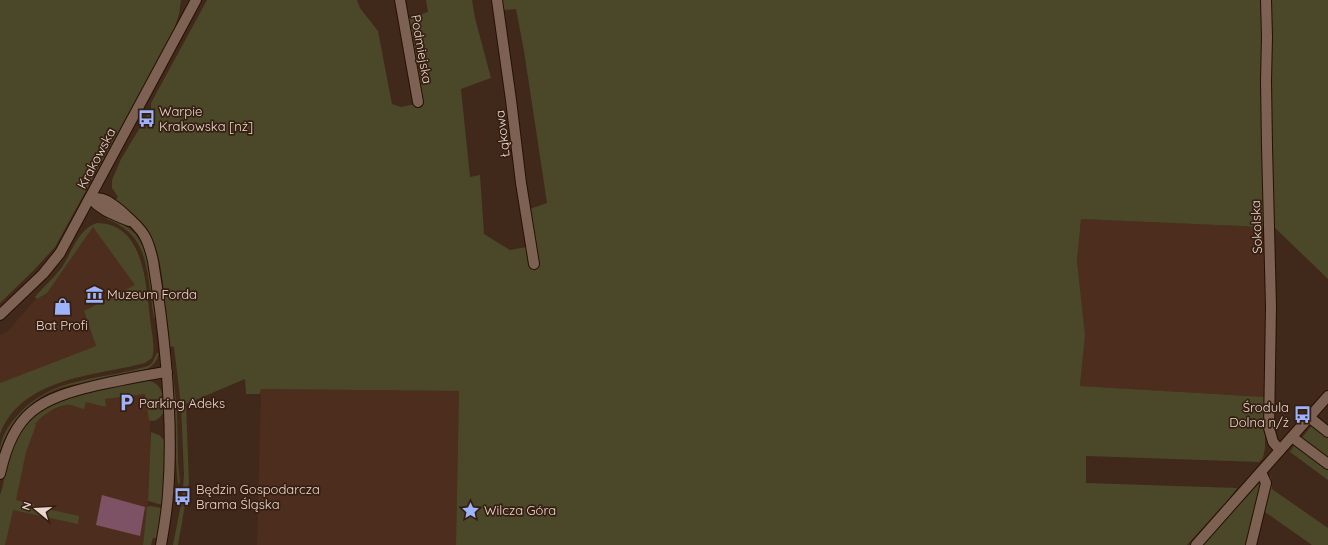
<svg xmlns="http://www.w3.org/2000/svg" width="1328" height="545" font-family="Quicksand,sans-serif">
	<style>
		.built { fill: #4d2e1e }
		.green { fill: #4a4828 }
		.water { fill: #7c5264 }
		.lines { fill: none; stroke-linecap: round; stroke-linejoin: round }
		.minor-casing { stroke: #261004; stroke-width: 12 }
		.minor { stroke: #7d6152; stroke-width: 10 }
		.labels { text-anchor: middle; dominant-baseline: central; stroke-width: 3.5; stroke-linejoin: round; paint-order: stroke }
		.street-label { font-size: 13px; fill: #e9d8d0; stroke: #361e11 }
		.poi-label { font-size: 13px; fill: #e9d8d0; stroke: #361e11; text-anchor: start }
	</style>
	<rect width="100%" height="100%" fill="#40281a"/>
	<g class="built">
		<path d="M1081,219L1263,227L1267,346L1265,397L1080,386L1085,335L1077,261Z"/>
		<path d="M93,227L136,285L84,311L96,346L0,383V335L9,330L34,301L47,293Z"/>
		<path d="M261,389L459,391L456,545H257Z"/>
		<path d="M150,393V455L148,501L143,545H2L28,434L38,420L49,412L68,404Z"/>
	</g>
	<g class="green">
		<path d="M0,0H181L179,14L173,33L55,247L34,270L0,303Z"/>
		<path d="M207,0H357L360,8L378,31L392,104L401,107L421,103L407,19L428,12L426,0H472L475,18L491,78L461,89L470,177L480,175L484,234L510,250L532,246L527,210L547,203L524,51L516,9L504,10L501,0H1328V279L1273,226L1263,227L1081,219L1077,261L1085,335L1080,386L1265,397V448L1263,458L1259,462L1086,456V483L1237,488L1228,500L1187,545H456L459,391L261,389L260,394H246L245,379L186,404L189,482L178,545H173L182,499L184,475L181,406L174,347L168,346C165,313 165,251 145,226C137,216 124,209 114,201L118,197L112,188V180L121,159L151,109V103Z"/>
		<path d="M107,217C118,221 128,226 136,235C141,242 145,250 147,258C150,268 158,311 154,319C152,305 150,291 148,276C143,247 136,231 107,219Z"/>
		<path d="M97,223C144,223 146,284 150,318C151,330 156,347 152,358L145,363C95,376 22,377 0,434V383L96,346L84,311L135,285L93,227L47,293L37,299L35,297C43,287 54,278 62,267C72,252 78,229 97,223Z"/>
		<path d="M157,353H159C157,361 154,365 147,369C130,373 113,377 96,380C85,383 74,384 63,387C33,396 8,422 0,452C0,439 7,427 16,417C52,375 100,381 148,366L152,363Z"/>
		<path d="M171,353L177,411L178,462L180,483L178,484L176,461L175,411L170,354Z"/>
		<path d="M147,380C164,384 164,398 164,412C160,418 155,423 149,420L145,394L105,399L106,407L86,402L84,409C79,408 70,404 67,405C56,406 41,416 35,424L36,425L26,452L16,500L34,504V506L79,516L78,524L13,510L5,545H0V495L2,489C6,472 9,454 17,439C40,394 103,389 147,380Z"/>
		<path d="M1313,424L1328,435V461L1300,440Z"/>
		<path d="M151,432L159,435L166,442L162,505L148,501Z"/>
		<path d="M1295,444L1328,468V480L1290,452Z"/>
		<path d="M1271,475L1272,489L1328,528V545H1312L1262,510Z"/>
		<path d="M1262,480L1247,545H1202Z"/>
		<path d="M150,506L162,508L158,538H153L151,545H143L147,507Z"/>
	</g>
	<path class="water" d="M102,495L145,507L140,536L96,525Z"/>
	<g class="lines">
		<defs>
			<g id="minor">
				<path d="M400,0L418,102"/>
				<path d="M497,0L511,100L521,183L534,264"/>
				<path d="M1266,0L1267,37L1266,81L1267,146L1271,307L1269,428L1273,442L1280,450"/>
				<path d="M90,198C94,198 99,198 102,199C112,201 139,226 144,235C149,243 151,252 153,261C165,336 174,418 168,494C167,511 164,528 161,545"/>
				<path d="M90,198C102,211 113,214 129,221"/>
				<path d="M0,315L43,274L60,253L196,0"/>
				<path d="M1309,417L1328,432"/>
				<path d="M1292,437L1328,464"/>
				<path d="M0,474C14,412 38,399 98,385C121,380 144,375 167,372"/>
				<path d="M1196,545L1328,396"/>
				<path d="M1251,545L1266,483L1261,472"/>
			</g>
		</defs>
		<use href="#minor" class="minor-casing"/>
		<use href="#minor" class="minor"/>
	</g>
	<defs>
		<symbol id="bus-bare" viewBox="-9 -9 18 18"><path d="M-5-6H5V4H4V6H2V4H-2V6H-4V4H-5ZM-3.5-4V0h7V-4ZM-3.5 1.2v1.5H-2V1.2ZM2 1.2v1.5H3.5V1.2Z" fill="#9cb4fd" stroke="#361e11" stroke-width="2.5" paint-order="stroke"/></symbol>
		<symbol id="museum-bare" viewBox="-9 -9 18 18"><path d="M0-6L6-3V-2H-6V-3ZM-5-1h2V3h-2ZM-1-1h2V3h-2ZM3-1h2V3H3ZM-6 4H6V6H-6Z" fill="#9cb4fd" stroke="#361e11" stroke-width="2.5" paint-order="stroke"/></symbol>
		<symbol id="shop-bare" viewBox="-9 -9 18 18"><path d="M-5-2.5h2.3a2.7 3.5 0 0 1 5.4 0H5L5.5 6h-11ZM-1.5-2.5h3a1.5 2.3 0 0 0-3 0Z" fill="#9cb4fd" stroke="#361e11" stroke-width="2.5" paint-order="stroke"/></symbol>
		<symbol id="parking-bare" viewBox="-9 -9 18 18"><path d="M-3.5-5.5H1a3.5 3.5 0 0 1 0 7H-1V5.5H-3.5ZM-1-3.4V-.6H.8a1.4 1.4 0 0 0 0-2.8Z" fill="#9cb4fd" stroke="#361e11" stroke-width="2.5" paint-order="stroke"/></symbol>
		<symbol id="sight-bare" viewBox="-9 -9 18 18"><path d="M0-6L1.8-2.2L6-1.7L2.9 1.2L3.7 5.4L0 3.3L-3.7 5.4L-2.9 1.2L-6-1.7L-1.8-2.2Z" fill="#9cb4fd" stroke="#361e11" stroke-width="2.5" paint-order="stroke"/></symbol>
	</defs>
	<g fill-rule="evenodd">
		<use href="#bus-bare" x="134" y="106" width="25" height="25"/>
		<use href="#museum-bare" x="82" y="282" width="25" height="25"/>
		<use href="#shop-bare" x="50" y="294" width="25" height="25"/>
		<use href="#parking-bare" x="114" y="390" width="25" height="25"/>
		<use href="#bus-bare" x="1290" y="402" width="25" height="25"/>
		<use href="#bus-bare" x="170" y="484" width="25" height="25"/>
		<use href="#sight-bare" x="458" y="498" width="25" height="25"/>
	</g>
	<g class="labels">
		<g class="street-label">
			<text transform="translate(422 49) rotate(80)">Podmiejska</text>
			<text transform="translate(502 134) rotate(-97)">Łąkowa</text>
			<text transform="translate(96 158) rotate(-62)">Krakowska</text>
			<text transform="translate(1256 227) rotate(-92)">Sokolska</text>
		</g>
		<g class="poi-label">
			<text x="159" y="111">Warpie<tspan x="159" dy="15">Krakowska [nż]</tspan></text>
			<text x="107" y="294">Muzeum Forda</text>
			<text x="62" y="325" text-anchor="middle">Bat Profi</text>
			<text x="139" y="403">Parking Adeks</text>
			<text x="1289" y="407" text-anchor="end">Środula<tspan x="1289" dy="15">Dolna n/ż</tspan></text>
			<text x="196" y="489">Będzin Gospodarcza<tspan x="196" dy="15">Brama Śląska</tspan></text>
			<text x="484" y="510">Wilcza Góra</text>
		</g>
	</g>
	<g transform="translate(36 509) rotate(288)" stroke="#361e11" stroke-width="3" paint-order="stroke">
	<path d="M0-3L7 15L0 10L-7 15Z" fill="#e9d8d0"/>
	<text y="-6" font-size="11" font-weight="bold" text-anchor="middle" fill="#e9d8d0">N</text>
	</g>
</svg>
